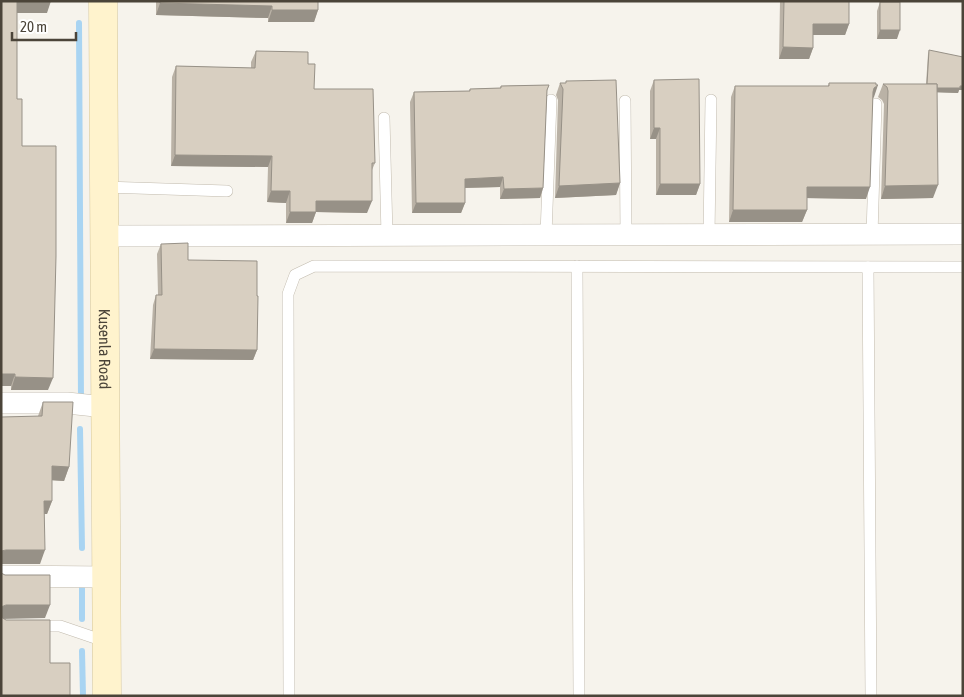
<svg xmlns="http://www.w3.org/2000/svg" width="964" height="697" font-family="'Asap Condensed',sans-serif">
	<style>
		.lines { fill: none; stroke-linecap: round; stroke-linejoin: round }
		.stream { stroke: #a9d4f2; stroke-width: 6 }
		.service-casing { stroke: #c2bbae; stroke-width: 12 }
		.minor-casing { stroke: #c2bbae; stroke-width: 22 }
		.secondary-casing { stroke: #d6c79b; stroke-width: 29 }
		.service { stroke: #fff; stroke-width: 11 }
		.minor { stroke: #fff; stroke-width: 21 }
		.secondary { stroke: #fff3cd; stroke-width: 28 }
		.wall { fill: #bab2a6 }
		.shaded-wall { fill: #979187 }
		.building { fill: #d8cfc1; stroke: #979187 }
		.labels { text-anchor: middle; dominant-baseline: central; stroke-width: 4; stroke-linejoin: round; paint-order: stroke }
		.street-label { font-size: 16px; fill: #4b4439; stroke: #fff }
	</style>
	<rect width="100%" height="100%" fill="#f6f3ec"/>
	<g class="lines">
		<g class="stream">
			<path d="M79,23L81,402"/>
			<path d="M80,429L82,548"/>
			<path d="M82,580V619"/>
			<path d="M82,651L83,696"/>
		</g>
		<defs>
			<g id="service">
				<path d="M625,101L626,235"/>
				<path d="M384,118L387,235"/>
				<path d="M104,187L227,191"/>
				<path d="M546,235L551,100"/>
				<path d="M709,235L711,100"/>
				<path d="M872,235L876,104"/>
				<path d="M577,266L579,696"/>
				<path d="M868,267L871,696"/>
				<path d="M36,626H60L107,642"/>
				<path d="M289,696L288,294L295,275L314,266L963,267"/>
			</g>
			<g id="minor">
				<path d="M104,236L963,234"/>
				<path d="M1,403H67L105,407"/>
				<path d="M1,576L106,577"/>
			</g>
			<g id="secondary">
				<path id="s1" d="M103,1L107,696"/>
			</g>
		</defs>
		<use href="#service" class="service-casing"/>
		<use href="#minor" class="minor-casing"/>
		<use href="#secondary" class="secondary-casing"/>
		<use href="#service" class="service"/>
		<use href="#minor" class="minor"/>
		<use href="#secondary" class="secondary"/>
	</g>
	<g class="wall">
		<path d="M1,1L47,13H17V99L48,390H11V386H1Z"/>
		<path d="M156,1H318V10L314,22H268V18L156,15Z"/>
		<path d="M780,1H849V24L845,35H813V48L809,59H779Z"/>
		<path d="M880,2L897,39H877V11Z"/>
		<path d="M929,50L959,90L958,93L937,92L933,198L881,199L884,104L882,100L878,97L883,84H926L928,54Z"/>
		<path d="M256,51L308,64L314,89L375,163L372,170L367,213L316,212L312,223H286V203L267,202L268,167L171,166L172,77L176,66L251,68V62Z"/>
		<path d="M654,80L700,184L696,195H656V139H650V91Z"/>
		<path d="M566,81L620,183L616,195L555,198L558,100L556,95L560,83H566Z"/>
		<path d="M829,83L874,97L873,98L866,199L807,198V210L802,222H729L731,97L735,86H828Z"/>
		<path d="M549,85L547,91L543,188L540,198L500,199V187L465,188V203L461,213H412L410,102L414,92L469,91L470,89L500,88L501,86Z"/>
		<path d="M161,244L188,260L257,350L253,360L150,359L153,305L156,295H158L157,254Z"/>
		<path d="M43,402L69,467L64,481L52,480V501L47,514H44L40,564L38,416Z"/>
	</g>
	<g class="shaded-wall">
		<path d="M17,1H51L47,13H13Z"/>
		<path d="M160,3L272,6L268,18L156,15Z"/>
		<path d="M272,10H318L314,22H268Z"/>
		<path d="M813,24H849L845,35H809Z"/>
		<path d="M880,30H900L897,39H877Z"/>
		<path d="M783,47L813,48L809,59H779Z"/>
		<path d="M878,85L874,97L870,100L874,88Z"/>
		<path d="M963,86V90H959L958,93L925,92L927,88Z"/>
		<path d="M654,128H660L656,139H650Z"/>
		<path d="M175,155L272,156L268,167L171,166Z"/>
		<path d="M503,177L500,187L461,188L465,179Z"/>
		<path d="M620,183L616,195L555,198L559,186Z"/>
		<path d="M660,184H700L696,195H656Z"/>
		<path d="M938,185L933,198L881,199L885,186Z"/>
		<path d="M807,187H870L866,199L802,198Z"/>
		<path d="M543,188L540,198L500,199L504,189Z"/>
		<path d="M271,191H290L286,203L267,202Z"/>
		<path d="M316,201H372L367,213L316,212L312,223H286L290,212Z"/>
		<path d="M416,203H465L461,213H412Z"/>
		<path d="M733,210H807L802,222H729Z"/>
		<path d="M154,349L257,350L253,360L150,359Z"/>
		<path d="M1,374H15L11,386H1Z"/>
		<path d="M15,377L53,378L48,390H11Z"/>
		<path d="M52,466L69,467L64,481L47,480Z"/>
		<path d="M44,501H52L47,514H39Z"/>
		<path d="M6,550H45L40,564H1V551Z"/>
		<path d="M6,605H50L45,618L1,619V607Z"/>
	</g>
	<g class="building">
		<path d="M1,1H17V99H22V146H56V256L53,378L15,377V374H1Z"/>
		<path d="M160,1H318V10H272V6L160,3Z"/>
		<path d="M784,1H849V24H813V48L783,47Z"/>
		<rect x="880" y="2" width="20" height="28"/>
		<path d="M929,50L963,57V86H960V88H937V84H927Z"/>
		<path d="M256,51L308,52V64H315L314,89H373L375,163H372V201H316V212H290V191H271L272,156L175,155L176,66L255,68Z"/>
		<path d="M699,79L700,184H660V128H654V80Z"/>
		<path d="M616,80L620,183L559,186L563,89L560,83H566V81Z"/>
		<path d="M829,83H876V85H878L874,88L873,92L870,187H807V210H733L735,86H829Z"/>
		<path d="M883,84H937L938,185L885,186L888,91L887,87Z"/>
		<path d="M549,85L547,90L543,188L504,189L503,177L465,179V203H416L414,92L470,91V89L501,88V86Z"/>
		<path d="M188,243V260L257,261V296H258L257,350L154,349L156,295H162L161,244Z"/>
		<path d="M43,402H73L69,467L52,466V501H44L45,550H6L1,551V417L42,416Z"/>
		<path d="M1,573L5,575H50V605H6L1,607Z"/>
		<path d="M1,617L6,620H50V663H70V696H1Z"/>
	</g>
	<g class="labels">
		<g class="street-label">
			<text stroke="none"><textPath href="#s1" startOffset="348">Kusenla Road</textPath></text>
		</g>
	</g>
	<rect width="964" height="697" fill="none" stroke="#4b4439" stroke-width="5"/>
	<path d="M12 32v8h64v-8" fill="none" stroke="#4b4439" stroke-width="2.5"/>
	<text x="20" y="32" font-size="15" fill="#4b4439" stroke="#ffffff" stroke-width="4" paint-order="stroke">20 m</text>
</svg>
